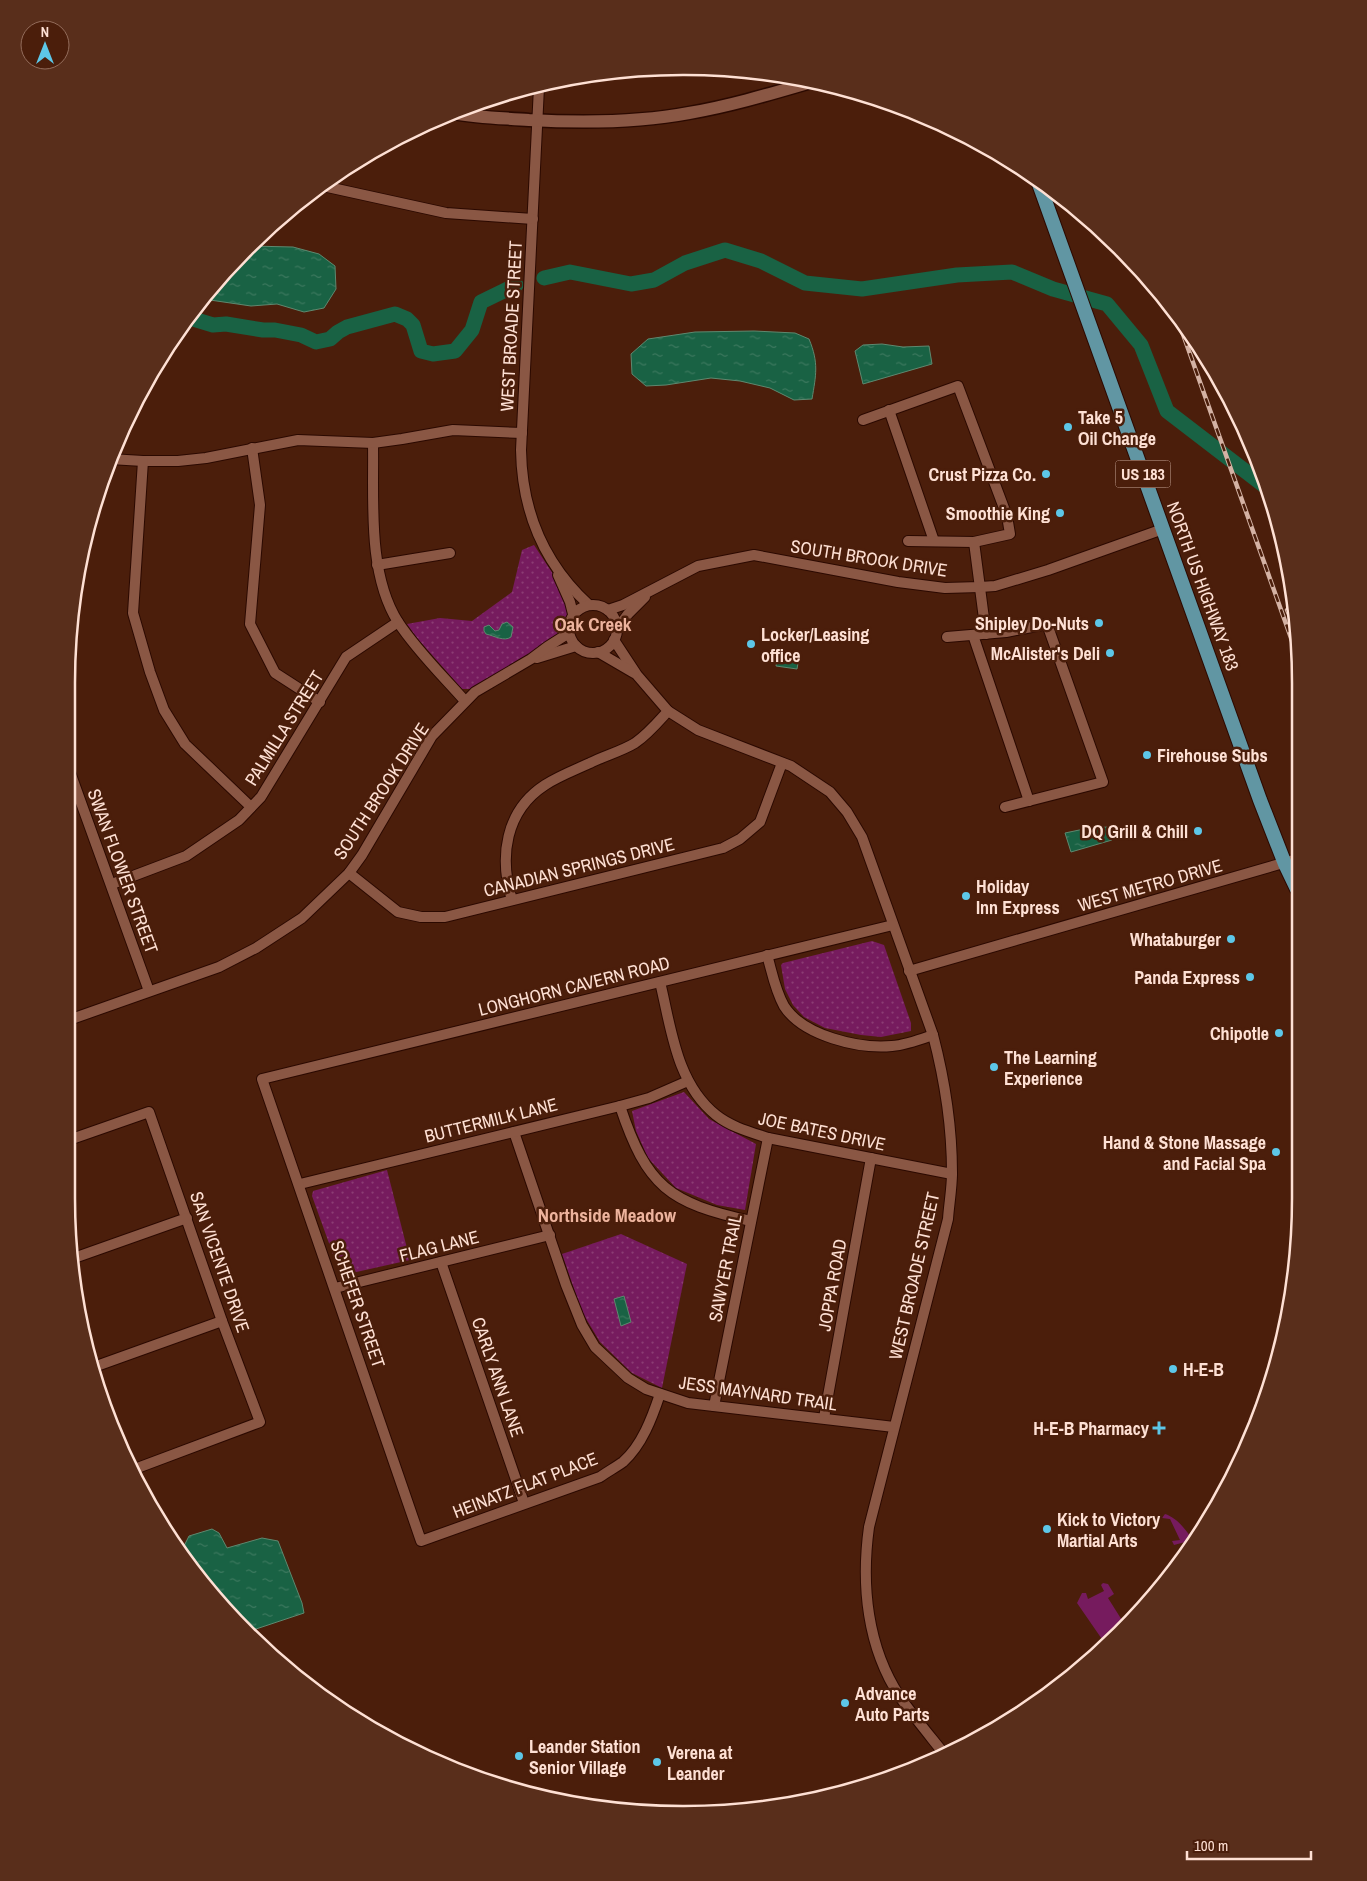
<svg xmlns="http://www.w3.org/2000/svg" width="1367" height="1881" font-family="'Archivo Narrow',sans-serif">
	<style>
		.green { fill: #761b5e }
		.park { fill: url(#park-dots) }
		.water { fill: url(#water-ripples); stroke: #5e886f }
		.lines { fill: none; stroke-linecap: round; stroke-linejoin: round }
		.river { stroke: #196244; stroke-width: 15 }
		.minor-casing { stroke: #2b0900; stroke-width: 12 }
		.tertiary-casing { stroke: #2b0900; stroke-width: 15 }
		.primary-casing { stroke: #2b0900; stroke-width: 16 }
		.minor { stroke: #8a5744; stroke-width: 10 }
		.tertiary { stroke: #8a5744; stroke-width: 12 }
		.primary { stroke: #6196a3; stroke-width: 14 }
		.rail-casing { stroke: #d4b2a4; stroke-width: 4.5 }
		.rail { stroke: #4b1e0b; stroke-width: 2.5; stroke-dasharray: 8; stroke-linecap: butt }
		.poi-dot { fill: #5dc7e8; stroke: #4b1e0b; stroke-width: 2 }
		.labels { text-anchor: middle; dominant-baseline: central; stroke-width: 5; stroke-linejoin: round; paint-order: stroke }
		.shield { fill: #4b1e0b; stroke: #c8a698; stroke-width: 1 }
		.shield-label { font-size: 16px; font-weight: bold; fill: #fee0d4 }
		.street-label { font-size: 18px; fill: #fee0d4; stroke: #4b1e0b }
		.poi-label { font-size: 18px; font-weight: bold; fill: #fee0d4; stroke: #4b1e0b; text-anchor: start }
		.neighbourhood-label { font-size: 19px; font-weight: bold; fill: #edb39d; stroke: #4b1e0b }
		.rim { fill: none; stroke: #fee0d4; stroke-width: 2.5 }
	</style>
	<defs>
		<pattern id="park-dots" width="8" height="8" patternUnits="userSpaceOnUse" patternTransform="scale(1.25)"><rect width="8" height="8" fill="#761b5e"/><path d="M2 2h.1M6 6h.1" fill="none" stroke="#8b3c74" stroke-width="1.8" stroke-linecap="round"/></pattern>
		<pattern id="water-ripples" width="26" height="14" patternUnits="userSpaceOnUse" patternTransform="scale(1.25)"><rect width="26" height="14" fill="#196244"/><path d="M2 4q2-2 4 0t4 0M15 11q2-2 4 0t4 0" fill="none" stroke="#3c785e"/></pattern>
	</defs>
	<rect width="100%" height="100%" fill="#4b1e0b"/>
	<g class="green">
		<path d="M1165,1514C1175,1517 1184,1527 1190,1536L1189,1541L1174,1545L1172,1541L1180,1540L1170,1519L1162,1518Z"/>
		<path d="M1103,1583L1108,1584L1114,1594L1108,1598L1125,1625L1106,1645L1077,1603L1082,1593H1086L1088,1599L1104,1591L1101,1585Z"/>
	</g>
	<g class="park">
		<path d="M534,545L555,577L569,613L560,635L471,689H462L417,638L407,624L440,618L472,621L512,592L522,550Z"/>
		<path d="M872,941L884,945L911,1023V1031L881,1037L861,1035L825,1028L804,1017L793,1005L785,989L781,965L783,963Z"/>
		<path d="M684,1092L709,1119L756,1144L745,1210L717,1205L676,1188L648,1158L636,1131L632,1111Z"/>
		<path d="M387,1170L410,1260L343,1275L339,1271L312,1196L313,1191Z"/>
		<path d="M621,1234L687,1264L662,1388L632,1373L600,1342L582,1312L562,1254Z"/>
	</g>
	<g class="water">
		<path d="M250,246L293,247L319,254L335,266L336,289L324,308L304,312L277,304L251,306L203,299L219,277Z"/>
		<path d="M754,331L795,333L809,339C819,363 816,375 812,399L794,400L770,388L740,381L711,378L666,385L646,386L632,374L631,354L648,339L695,332Z"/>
		<path d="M882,344L903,347L929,346L932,364L863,384L855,351L863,345Z"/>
		<path d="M507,622L513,627L511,637C504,642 495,636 486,634L484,631V627L489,625L495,631L499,630L502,624Z"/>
		<path d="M778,654L799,657L797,669L776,666Z"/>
		<path d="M1107,827L1112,840L1071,852L1065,833L1084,829Z"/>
		<path d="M624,1296L631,1322L621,1326L614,1299Z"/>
		<path d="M212,1529L219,1533L227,1548L262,1538L278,1541L302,1603L304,1613L250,1631L192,1565L184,1546L189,1536Z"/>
	</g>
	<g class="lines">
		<g class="river">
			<path d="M544,278L570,272L631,284L654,280L685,263L725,250L761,261L805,283L862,289L957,275L1012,272L1053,289L1107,304L1141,345L1167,411L1266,487"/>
			<path d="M190,318L213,325L226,324L263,330H275L301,335L316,342L330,339L338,332L347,327L395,314L407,319L413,325L421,351L433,354L455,351L472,330L481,302L516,285"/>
		</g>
		<defs>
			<g id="minor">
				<path d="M539,87L521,450C522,511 543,563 589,605"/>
				<path d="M323,186L446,213L533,219"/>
				<path d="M889,410L934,541"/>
				<path d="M863,420L958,386L1007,516L1010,534L974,542L908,541"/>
				<path d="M373,443C374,499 367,573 398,622C417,651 443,676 465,701"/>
				<path d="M252,448L260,505L250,624L275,673L320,702"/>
				<path d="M110,459L143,461H178L206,458L298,440L373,443L402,439L453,430L522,433"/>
				<path d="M143,461L133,613L150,672L164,710L185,744L251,807"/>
				<path d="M974,542L986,634"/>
				<path d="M377,565L450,553"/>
				<path d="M558,575L570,602L573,614"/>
				<circle cx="593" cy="629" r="24"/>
				<path d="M608,610L623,605L698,566L754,555L898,582L945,588L980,587L995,586L1048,570L1163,529"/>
				<path d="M617,629L628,614L645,597"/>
				<path d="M973,635L1029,801"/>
				<path d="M947,637L1006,632L1047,624L1103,782L1005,807"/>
				<path d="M614,640L637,675L668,711L698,730L791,766L830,792L847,812L862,837L933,1035C945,1081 952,1126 952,1173C952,1188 949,1204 948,1219L869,1527C861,1585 867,1647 900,1697C914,1717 930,1736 945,1755"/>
				<path d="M598,652L634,673"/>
				<path d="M537,658L576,646"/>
				<path d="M66,761L149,991"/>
				<path d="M349,873L398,912L421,917H445L723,848L740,839L760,822L782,763"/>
				<path d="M112,884L186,856L239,820L261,797L346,657L398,622"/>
				<path d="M512,900C499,857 505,811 545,785C559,776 575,770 590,763C604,756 622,751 635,743C648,734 658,722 668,711"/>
				<path d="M767,955C772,972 775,990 784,1006C803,1036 859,1049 892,1046C906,1045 919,1040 933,1035"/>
				<path d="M909,971L1297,859"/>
				<path d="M660,982C671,1027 676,1083 716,1115C731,1127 750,1132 768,1138L952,1174"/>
				<path d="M66,1021L219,967L256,948L302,918L349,873L362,855L432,736L475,692L531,659L547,647L569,633"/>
				<path d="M620,1106C647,1187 669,1203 751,1221"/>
				<path d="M514,1132L566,1285L582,1325L595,1347L628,1378L646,1389L688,1403L894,1427"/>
				<path d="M66,1141L149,1112L222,1321L260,1422L132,1470"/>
				<path d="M300,1184L620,1106L649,1098L688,1081"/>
				<path d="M74,1258L187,1218"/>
				<path d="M441,1262L524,1503"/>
				<path d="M335,1288L550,1235"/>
				<path d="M91,1368L222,1321"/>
				<path d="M660,1394C652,1418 642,1445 623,1462C616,1467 607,1472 600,1477L421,1541L262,1079L893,925"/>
				<path d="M714,1406L768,1138"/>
				<path d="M824,1418L871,1158"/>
			</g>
			<path id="tertiary" d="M454,113C479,118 504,118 529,120C583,123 636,123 689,113C730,106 770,94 811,82"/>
			<path id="primary" d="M1038,181L1260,800L1285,864L1297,889"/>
		</defs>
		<use href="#minor" class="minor-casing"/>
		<use href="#tertiary" class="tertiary-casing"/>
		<use href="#primary" class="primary-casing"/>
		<use href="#minor" class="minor"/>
		<use href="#tertiary" class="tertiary"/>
		<use href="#primary" class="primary"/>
		<defs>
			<g id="rail">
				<path d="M1179,323L1296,652"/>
				<path d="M1287,610L1296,628"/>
			</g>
		</defs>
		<use href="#rail" class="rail-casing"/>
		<use href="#rail" class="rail"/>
	</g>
	<g class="poi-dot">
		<circle cx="1068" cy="427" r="5"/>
		<circle cx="1046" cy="474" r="5"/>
		<circle cx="1060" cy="513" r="5"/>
		<circle cx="1099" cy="623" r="5"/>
		<circle cx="751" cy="644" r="5"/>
		<circle cx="1110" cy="653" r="5"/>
		<circle cx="1147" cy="755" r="5"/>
		<circle cx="1198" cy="831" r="5"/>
		<circle cx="966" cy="896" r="5"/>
		<circle cx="1231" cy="939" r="5"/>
		<circle cx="1250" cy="977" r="5"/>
		<circle cx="1279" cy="1033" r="5"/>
		<circle cx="994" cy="1067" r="5"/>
		<circle cx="1276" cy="1152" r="5"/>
		<circle cx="1173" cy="1369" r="5"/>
		<path d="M1156.5 1420.5h5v5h5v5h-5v5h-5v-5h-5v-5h5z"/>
		<circle cx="1047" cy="1529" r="5"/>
		<circle cx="845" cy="1703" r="5"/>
		<circle cx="519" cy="1756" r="5"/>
		<circle cx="657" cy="1762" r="5"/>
	</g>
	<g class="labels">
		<rect class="shield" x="1115.5" y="460.5" width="55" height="27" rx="4"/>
		<g class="shield-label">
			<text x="1143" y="474">US 183</text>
		</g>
		<g class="street-label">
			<text transform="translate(511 326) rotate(-87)">WEST BROADE STREET</text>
			<text transform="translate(869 558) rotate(9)">SOUTH BROOK DRIVE</text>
			<text transform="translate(1203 586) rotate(70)">NORTH US HIGHWAY 183</text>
			<text transform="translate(284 728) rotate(-58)">PALMILLA STREET</text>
			<text transform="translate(381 791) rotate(-57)">SOUTH BROOK DRIVE</text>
			<text transform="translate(579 867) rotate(-14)">CANADIAN SPRINGS DRIVE</text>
			<text transform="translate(123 871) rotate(70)">SWAN FLOWER STREET</text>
			<text transform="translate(1150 885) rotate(-16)">WEST METRO DRIVE</text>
			<text transform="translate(574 986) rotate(-14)">LONGHORN CAVERN ROAD</text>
			<text transform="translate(491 1120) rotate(-14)">BUTTERMILK LANE</text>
			<text transform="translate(822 1131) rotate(12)">JOE BATES DRIVE</text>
			<text transform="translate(439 1246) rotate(-14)">FLAG LANE</text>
			<text transform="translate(220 1262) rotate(71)">SAN VICENTE DRIVE</text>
			<text transform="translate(725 1268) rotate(-79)">SAWYER TRAIL</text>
			<text transform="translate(914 1276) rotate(-77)">WEST BROADE STREET</text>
			<text transform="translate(832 1285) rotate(-80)">JOPPA ROAD</text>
			<text transform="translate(358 1304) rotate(71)">SCHEFER STREET</text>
			<text transform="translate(498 1377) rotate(71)">CARLY ANN LANE</text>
			<text transform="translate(758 1393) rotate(8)">JESS MAYNARD TRAIL</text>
			<text transform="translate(525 1485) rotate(-21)">HEINATZ FLAT PLACE</text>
		</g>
		<g class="poi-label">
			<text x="1078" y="417">Take 5<tspan x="1078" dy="21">Oil Change</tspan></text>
			<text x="1036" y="474" text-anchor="end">Crust Pizza Co.</text>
			<text x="1050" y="513" text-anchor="end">Smoothie King</text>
			<text x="1089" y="623" text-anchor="end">Shipley Do-Nuts</text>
			<text x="761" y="634">Locker/Leasing<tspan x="761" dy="21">office</tspan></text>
			<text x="1100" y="653" text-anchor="end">McAlister's Deli</text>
			<text x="1157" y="755">Firehouse Subs</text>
			<text x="1188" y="831" text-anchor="end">DQ Grill &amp; Chill</text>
			<text x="976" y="886">Holiday<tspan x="976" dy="21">Inn Express</tspan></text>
			<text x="1221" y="939" text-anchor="end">Whataburger</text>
			<text x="1240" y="977" text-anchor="end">Panda Express</text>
			<text x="1269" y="1033" text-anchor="end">Chipotle</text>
			<text x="1004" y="1057">The Learning<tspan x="1004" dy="21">Experience</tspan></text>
			<text x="1266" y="1142" text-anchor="end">Hand &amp; Stone Massage<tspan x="1266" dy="21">and Facial Spa</tspan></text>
			<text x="1183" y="1369">H-E-B</text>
			<text x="1149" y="1428" text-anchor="end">H-E-B Pharmacy</text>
			<text x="1057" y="1519">Kick to Victory<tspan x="1057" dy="21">Martial Arts</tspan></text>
			<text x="855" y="1693">Advance<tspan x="855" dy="21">Auto Parts</tspan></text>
			<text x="529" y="1746">Leander Station<tspan x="529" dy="21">Senior Village</tspan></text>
			<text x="667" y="1752">Verena at<tspan x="667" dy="21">Leander</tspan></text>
		</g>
		<g class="neighbourhood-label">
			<text x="593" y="624">Oak Creek</text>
			<text x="607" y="1215">Northside Meadow</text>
		</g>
	</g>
	<path d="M0 0H1367V1881H0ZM683 75H684A608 608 0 0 1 1292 683V1198A608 608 0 0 1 684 1806H683A608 608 0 0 1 75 1198V683A608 608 0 0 1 683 75Z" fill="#592e1b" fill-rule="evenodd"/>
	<path class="rim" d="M683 75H684A608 608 0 0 1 1292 683V1198A608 608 0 0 1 684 1806H683A608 608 0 0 1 75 1198V683A608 608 0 0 1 683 75Z"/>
	<g transform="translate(45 45)"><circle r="24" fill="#4b1e0b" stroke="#936c5b"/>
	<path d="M0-4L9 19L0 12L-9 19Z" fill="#5dc7e8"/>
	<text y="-8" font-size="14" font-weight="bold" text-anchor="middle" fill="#fee0d4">N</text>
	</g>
	<path d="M1187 1851v8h124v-8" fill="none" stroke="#fee0d4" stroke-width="2.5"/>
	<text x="1194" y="1851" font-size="15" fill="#fee0d4" stroke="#4b1e0b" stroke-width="4" paint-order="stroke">100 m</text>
</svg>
